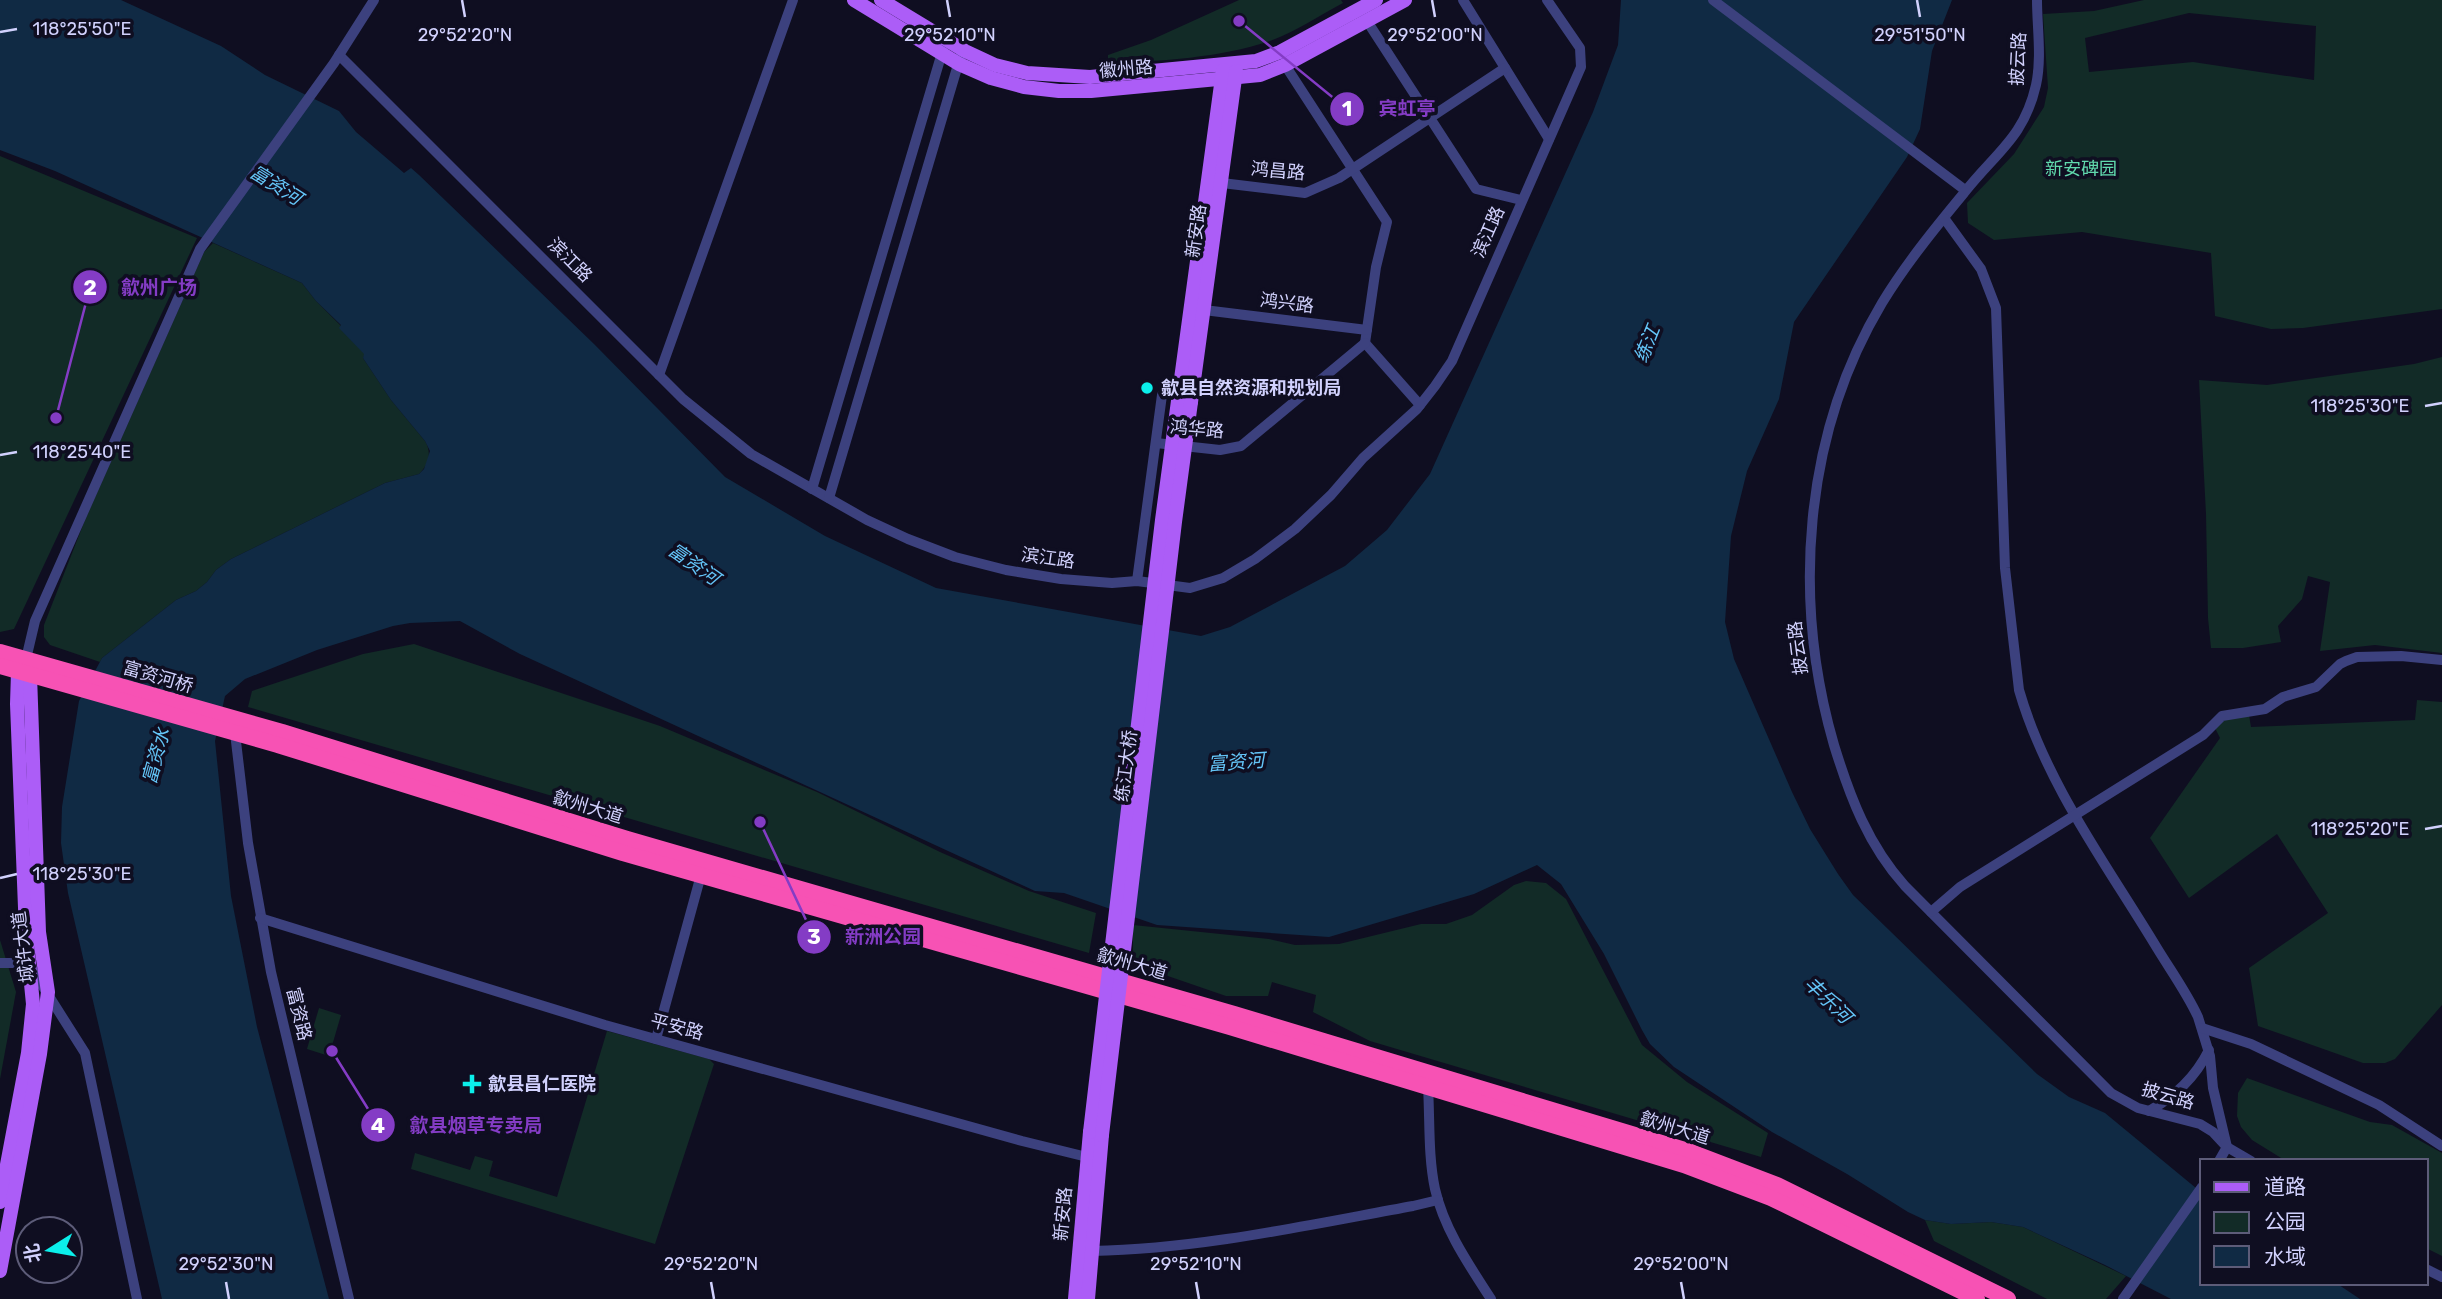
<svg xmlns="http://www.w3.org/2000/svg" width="2442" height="1299" font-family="Rubik,'Noto Sans SC',sans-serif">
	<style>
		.green { fill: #122b27; fill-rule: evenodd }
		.water { fill: #102a44 }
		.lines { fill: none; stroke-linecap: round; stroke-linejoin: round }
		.minor { stroke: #3c417e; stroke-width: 10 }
		.major { stroke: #ac5df7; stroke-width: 14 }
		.highway { stroke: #f752b4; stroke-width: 16 }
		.major-bridge { stroke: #ac5df7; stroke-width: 14 }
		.ticks { fill: none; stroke: #d1d1fd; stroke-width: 2.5 }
		.poi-dot { fill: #0befeb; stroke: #0f0e21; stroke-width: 2.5 }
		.labels { text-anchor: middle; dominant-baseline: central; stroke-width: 7; stroke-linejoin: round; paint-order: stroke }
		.street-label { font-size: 18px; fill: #d1d1fd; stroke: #0f0e21 }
		.park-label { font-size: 18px; fill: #61d9ad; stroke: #0f0e21 }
		.poi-label { font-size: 18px; font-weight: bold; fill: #d1d1fd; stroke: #0f0e21; text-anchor: start }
		.water-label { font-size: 19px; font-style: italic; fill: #64c5f8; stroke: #0f0e21 }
		.ticks-label { font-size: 18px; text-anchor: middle; fill: #d1d1fd; stroke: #0f0e21; stroke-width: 7; stroke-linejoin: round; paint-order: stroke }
		.leader { fill: none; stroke: #843cc5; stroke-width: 2.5 }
		.callout-dot { fill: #843cc5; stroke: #0f0e21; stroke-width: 2.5 }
		.mark-label { font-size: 21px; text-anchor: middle; font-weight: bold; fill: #fff }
		.callout-label { font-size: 19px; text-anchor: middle; font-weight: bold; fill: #843cc5; stroke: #0f0e21; stroke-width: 7; stroke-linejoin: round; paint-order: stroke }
	</style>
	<rect width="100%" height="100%" fill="#0f0e21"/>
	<g class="green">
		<path d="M1239,0H1341L1343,3C1320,15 1295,32 1270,41C1219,58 1162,61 1108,63V55L1151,40Z"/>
		<path d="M2144,0H2442V309L2303,328L2271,329L2215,316L2211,253L2082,232L1994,240L1968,223L1967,203L2014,154L2044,107L2048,88L2043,14L2094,11ZM2189,13L2316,26L2314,80L2193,62L2089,72L2085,38Z"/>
		<path d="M0,156L197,238L14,629L0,632Z"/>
		<path d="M213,243L302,283L316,301L341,326L340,328L365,354L363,358L391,400L425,441C432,453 429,464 419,474L385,483L231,559L216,570L207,582L196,591L176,600L102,658L100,662L50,645L44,637V625L85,520L204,252Z"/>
		<path d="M2442,357V653L2375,645L2320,651L2330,582L2308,576L2302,599L2278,626L2281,642L2243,648H2211L2208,618L2206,514L2199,380L2267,385L2414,364Z"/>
		<path d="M414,644L660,726L817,792L940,852L1029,891L1096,913L1089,953L248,707L252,691L363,654Z"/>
		<path d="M2417,700L2442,702V1005L2395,1059L2385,1063H2363L2258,1026L2249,968L2328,913L2277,834L2189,898L2150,838L2220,738L2211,720L2249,715L2251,727L2415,720Z"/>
		<path d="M1526,881L1546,883L1566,899L1642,1045L1687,1082L1768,1133L1761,1157L1370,1041L1313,1012L1316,995L1272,982L1268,996H1226L1133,964V925L1269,939L1295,945L1339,944L1421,924H1446L1472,915L1514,885Z"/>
		<path d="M0,940L16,992L0,1079Z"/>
		<path d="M319,1008L341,1015L329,1056L307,1049Z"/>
		<path d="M607,1031L709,1059L714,1064L655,1244L411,1169L415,1153L470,1170L475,1156L493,1161L489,1176L557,1197Z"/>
		<path d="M2247,1078L2370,1122L2392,1125L2442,1153V1256L2426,1248V1161H2286L2252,1140L2241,1127L2237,1116L2238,1093Z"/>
		<path d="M1925,1220L1951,1224L1991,1222L2023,1227L2126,1276L2106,1299H2047L1934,1241Z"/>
	</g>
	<path class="water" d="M0,0H121L221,46L265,75L339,111L356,132L404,173L411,168L419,175L594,344L725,477L825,536L936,588L1201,636L1230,627L1345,566L1387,530L1430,474L1593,112L1618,45L1621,0H1952L1932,51L1920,129L1907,157L1794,322L1779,399L1747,471L1731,536L1725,622L1734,659L1792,792L1810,829L1838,874L1853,895L2037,1074L2069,1097L2105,1113L2202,1193V1283H2336L2360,1299H2171L2105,1265L2023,1227L1991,1222L1951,1224L1925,1220L1908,1212L1847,1174L1772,1132L1674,1067L1650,1044L1642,1030L1604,954L1561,884L1537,865L1474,894L1329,937L1157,925L1064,893L1035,891L520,654L460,621L410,623L393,626L317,650L245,679L225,696L215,741L231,896L257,1027L329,1299H162L68,893L61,843L62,807L79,701L102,658L176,600L196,591L207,582L216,570L231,559L385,483L419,474L424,469L430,451L425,441L391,400L363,358L364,354L339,328L341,325L316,301L302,283L55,171L0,150Z"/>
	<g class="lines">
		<g class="minor">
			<path d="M1463,0L1549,139"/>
			<path d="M1713,0L1965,190"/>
			<path d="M2037,0C2037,27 2042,58 2036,85C2024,138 1995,153 1964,193C1935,228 1905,265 1882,303C1803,435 1792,600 1834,745C1850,797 1868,845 1905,886L2111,1093L2138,1108L2200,1124L2213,1132L2227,1147L2251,1161"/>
			<path d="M1367,21L1476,189L1521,200"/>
			<path d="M339,55L683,399L751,454L867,520L908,539L955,557L1006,570L1061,579L1112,583L1137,581L1190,588L1223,578L1255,559L1295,529L1331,495L1363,458L1417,409L1435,386L1452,361L1581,67L1580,48L1547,0"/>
			<path d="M1285,65L1387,222L1376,267L1365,343"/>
			<path d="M1222,183L1305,193L1339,178L1505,68"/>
			<path d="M1944,218L1981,269L1996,308L2005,568L2019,690C2046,784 2107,865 2157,948C2171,971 2187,993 2198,1017L2210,1056L2213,1088L2227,1147L2219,1161"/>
			<path d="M1204,310L1367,330"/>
			<path d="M1365,343L1420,405"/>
			<path d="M659,375L793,0"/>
			<path d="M1156,443L1220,450L1241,446L1365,343"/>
			<path d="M812,489L944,46"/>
			<path d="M829,498L960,58"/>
			<path d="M1137,581L1162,395L1181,384"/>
			<path d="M26,659L35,621L200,249L334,63L374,0"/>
			<path d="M235,733L248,843L271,972L349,1299"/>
			<path d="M1931,912L1960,887L2203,735L2222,716L2265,709L2283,697L2316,687L2340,664L2346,661L2357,657L2401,656L2442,660"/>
			<path d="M260,918L605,1025L1022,1141L1087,1157"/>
			<path d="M0,963H28L85,1053L137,1299"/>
			<path d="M2202,1028L2251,1044L2379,1105L2442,1146"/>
			<path d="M656,1039L701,875"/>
			<path d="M1428,1087C1430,1120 1428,1156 1435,1189C1444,1229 1469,1265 1491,1299"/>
			<path d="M2149,1111C2175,1096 2195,1078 2209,1050"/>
			<path d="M1092,1251C1200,1249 1308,1225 1413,1206L1438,1200"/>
			<path d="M2426,1269L2442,1277"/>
			<path d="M2123,1299L2202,1187"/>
		</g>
		<g class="major">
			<path d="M854,0L959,64L991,78L1024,87L1059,91H1091L1260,75L1285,65L1405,0"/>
			<path d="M881,0L965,51L995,65L1027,73L1090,77L1256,61L1280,52L1376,0"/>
			<path d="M1178,401L1223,70"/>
			<path d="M1191,402L1236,71"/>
			<path d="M0,1202L28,1053L33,1004L26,933L17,704L18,672L24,663"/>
			<path d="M0,1271L40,1054L48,992L39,932L30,675L28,665"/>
			<path d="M1075,1299L1090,1132"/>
			<path d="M1088,1299L1102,1135"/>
		</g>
		<g class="highway">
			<path d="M0,652L282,732L627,839L1234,1014L1688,1151L1777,1185L2008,1299"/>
			<path d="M0,666L278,745L623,853L1230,1027L1684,1165L1771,1198L1977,1299"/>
		</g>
		<g class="major-bridge">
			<path d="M1090,1132L1162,520L1178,401"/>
			<path d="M1102,1135L1175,522L1191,402"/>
		</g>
	</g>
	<path class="ticks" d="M462,0L465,17M947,0L950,17M1432,0L1435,17M1917,0L1920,17M0,32L17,29M2425,406L2442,403M0,455L17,452M2425,829L2442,826M0,878L17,874M226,1282L229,1299M711,1282L714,1299M1196,1282L1199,1299M1681,1282L1684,1299"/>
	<g class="poi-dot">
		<circle cx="1147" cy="388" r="7"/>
		<path d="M468.5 1073.5h7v7h7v7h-7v7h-7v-7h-7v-7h7z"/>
	</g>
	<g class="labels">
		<g class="street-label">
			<text transform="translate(2018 59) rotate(-87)">披云路</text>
			<text transform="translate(1126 69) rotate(-5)">徽州路</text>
			<text transform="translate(1278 171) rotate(5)">鸿昌路</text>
			<text transform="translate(1196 231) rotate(-82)">新安路</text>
			<text transform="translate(1488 232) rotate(-66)">滨江路</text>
			<text transform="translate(570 260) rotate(45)">滨江路</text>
			<text transform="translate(1287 303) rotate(7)">鸿兴路</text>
			<text transform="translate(1197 429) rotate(5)">鸿华路</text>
			<text transform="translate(1048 558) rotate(8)">滨江路</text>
			<text transform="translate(1798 648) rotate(-97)">披云路</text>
			<text transform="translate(158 677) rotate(16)">富资河桥</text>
			<text transform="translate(1126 766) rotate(-83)">练江大桥</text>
			<text transform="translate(588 807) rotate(17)">歙州大道</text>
			<text transform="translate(23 947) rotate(-97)">城许大道</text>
			<text transform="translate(1132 964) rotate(16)">歙州大道</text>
			<text transform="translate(299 1014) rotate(76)">富资路</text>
			<text transform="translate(677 1027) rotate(15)">平安路</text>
			<text transform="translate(2168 1096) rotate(16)">披云路</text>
			<text transform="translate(1675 1128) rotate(17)">歙州大道</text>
			<text transform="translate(1063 1214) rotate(-85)">新安路</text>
		</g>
		<g class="park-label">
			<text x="2081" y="169">新安碑园</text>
		</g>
		<g class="poi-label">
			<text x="1161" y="388">歙县自然资源和规划局</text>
			<text x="488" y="1084">歙县昌仁医院</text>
		</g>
		<g class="water-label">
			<text transform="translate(276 185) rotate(32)">富资河</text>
			<text transform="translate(1647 344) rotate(-68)">练江</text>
			<text transform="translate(694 564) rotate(35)">富资河</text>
			<text transform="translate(156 756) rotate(-75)">富资水</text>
			<text transform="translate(1236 762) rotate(-4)">富资河</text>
			<text transform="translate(1828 1000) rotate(44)">丰乐河</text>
		</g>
	</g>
	<g class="ticks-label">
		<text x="82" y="35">118°25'50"E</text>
		<text x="465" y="41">29°52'20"N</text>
		<text x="950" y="41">29°52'10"N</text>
		<text x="1435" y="41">29°52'00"N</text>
		<text x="1920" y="41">29°51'50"N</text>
		<text x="2360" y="412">118°25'30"E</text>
		<text x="82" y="458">118°25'40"E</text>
		<text x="2360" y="835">118°25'20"E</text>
		<text x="82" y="880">118°25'30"E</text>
		<text x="226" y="1270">29°52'30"N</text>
		<text x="711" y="1270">29°52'20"N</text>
		<text x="1196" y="1270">29°52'10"N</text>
		<text x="1681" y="1270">29°52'00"N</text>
	</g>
	<path class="leader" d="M1239 21L1347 109M56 418L90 287M760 822L814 937M332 1051L378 1125"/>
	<g class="callout-dot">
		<circle cx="1239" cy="21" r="7"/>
		<circle cx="56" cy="418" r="7"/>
		<circle cx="760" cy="822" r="7"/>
		<circle cx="332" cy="1051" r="7"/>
		<circle cx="1347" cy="109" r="18"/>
		<circle cx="90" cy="287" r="18"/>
		<circle cx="814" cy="937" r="18"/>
		<circle cx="378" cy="1125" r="18"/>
	</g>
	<g class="mark-label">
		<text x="1347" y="116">1</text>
		<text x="90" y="295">2</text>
		<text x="814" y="944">3</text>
		<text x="378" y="1133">4</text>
	</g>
	<g class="callout-label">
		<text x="1407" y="115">宾虹亭</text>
		<text x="159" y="294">歙州广场</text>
		<text x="883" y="943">新洲公园</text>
		<text x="476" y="1132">歙县烟草专卖局</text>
	</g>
	<rect x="2200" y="1159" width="228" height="126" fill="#0f0e21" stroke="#5d5c79" stroke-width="2"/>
	<rect x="2214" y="1182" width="35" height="10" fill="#ac5df7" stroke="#5d5c79" stroke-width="2"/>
	<text x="2264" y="1194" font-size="21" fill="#d1d1fd">道路</text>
	<rect x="2214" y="1212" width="35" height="21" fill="#122b27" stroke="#5d5c79" stroke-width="2"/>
	<text x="2264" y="1229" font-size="21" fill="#d1d1fd">公园</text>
	<rect x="2214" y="1246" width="35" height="21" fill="#102a44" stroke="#5d5c79" stroke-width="2"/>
	<text x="2264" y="1264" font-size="21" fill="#d1d1fd">水域</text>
	<g transform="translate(49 1250) rotate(259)"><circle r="33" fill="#0f0e21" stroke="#5d5c79" stroke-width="2"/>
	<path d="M0-5L12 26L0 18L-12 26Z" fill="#0befeb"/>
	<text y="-10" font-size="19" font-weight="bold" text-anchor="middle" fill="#d1d1fd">北</text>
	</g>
</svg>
